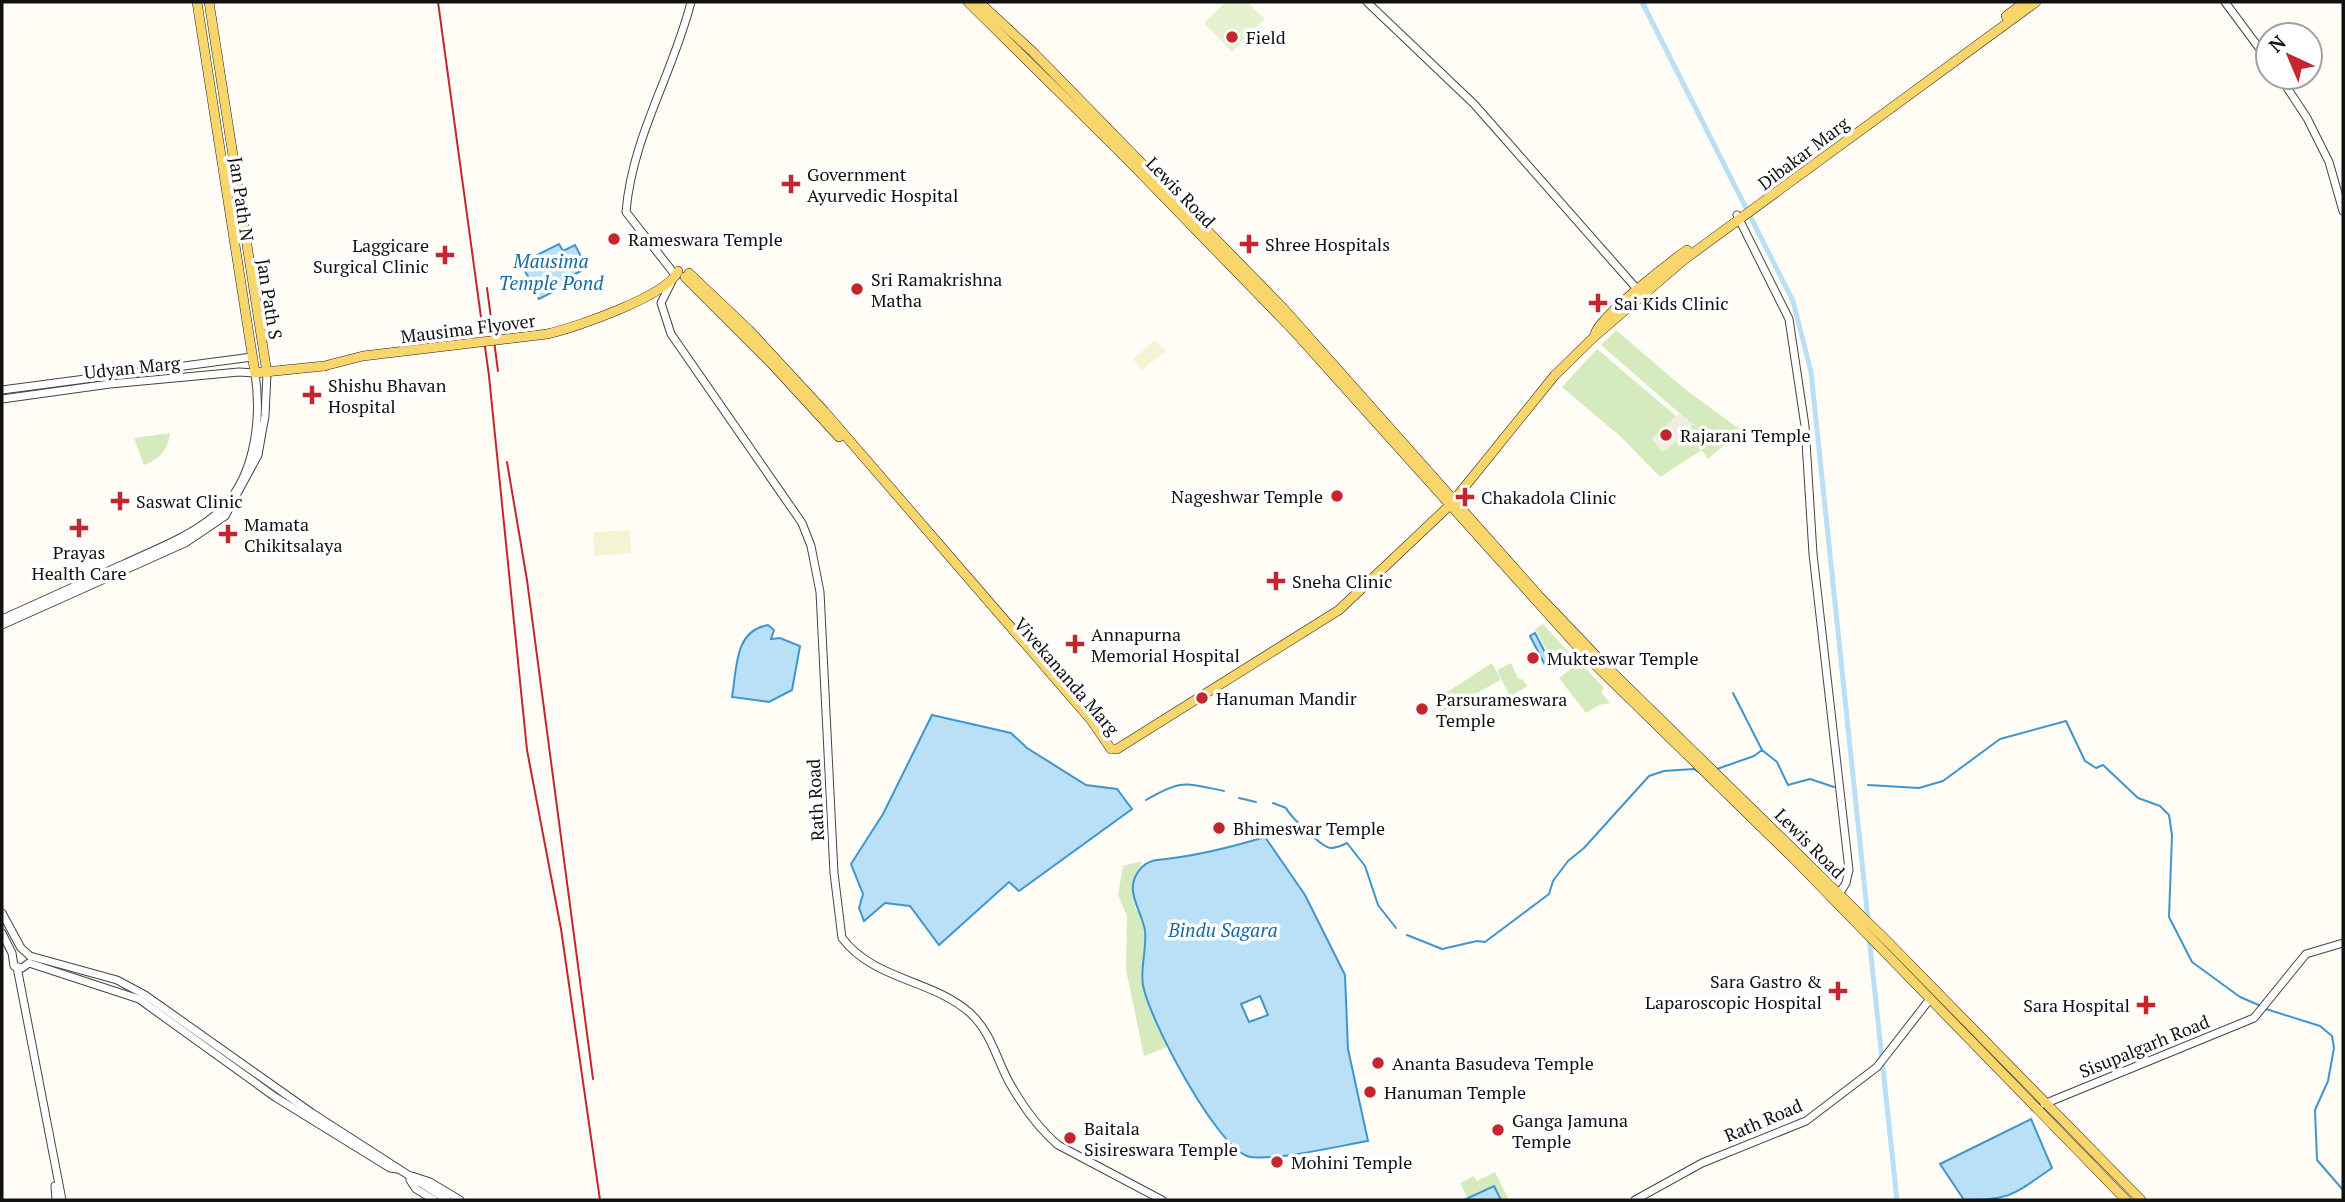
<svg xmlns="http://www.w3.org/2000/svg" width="2345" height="1202" font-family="'PT Serif',serif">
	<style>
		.farmland { fill: #f6f3d4 }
		.green { fill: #d5ebbd }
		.pitch { fill: #e6f2cf }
		.plaza { fill: #f1ede2 }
		.water { fill: #b9e0f7; stroke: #3f96cf; stroke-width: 2; fill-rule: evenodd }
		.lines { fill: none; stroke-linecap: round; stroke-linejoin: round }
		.stream { stroke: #3f96cf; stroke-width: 2 }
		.canal { stroke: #b9e0f7; stroke-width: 5 }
		.minor-casing { stroke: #444; stroke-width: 9 }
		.major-casing { stroke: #222; stroke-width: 10 }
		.minor { stroke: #fff; stroke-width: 7 }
		.major { stroke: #f9d66b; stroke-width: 9 }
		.rail { stroke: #c4262e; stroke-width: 2 }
		.major-bridge-casing { stroke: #222; stroke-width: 10; stroke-linecap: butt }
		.major-bridge { stroke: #f9d66b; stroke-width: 9 }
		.poi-dot { fill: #c4262e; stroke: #fff; stroke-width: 2.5 }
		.labels { text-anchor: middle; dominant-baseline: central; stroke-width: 7; stroke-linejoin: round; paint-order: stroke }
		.poi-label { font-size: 18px; fill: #111; stroke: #fff; text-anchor: start }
		.street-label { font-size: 18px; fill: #111; stroke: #fff }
		.water-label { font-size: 19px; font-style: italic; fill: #1768a6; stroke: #fff }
	</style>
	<rect width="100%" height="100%" fill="#fffdf5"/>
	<g class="farmland">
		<path d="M1155,340L1166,351L1142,370L1133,359Z"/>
		<path d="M630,530L631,553L595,556L593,532Z"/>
	</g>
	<g class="green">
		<path d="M1616,330L1686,390L1741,430L1708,459L1702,450L1660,477L1620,436L1562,387L1597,349L1676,416L1652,439L1663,452L1693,425L1601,345Z"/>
		<path d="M170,433C169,449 159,460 144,465L134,438Z"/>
		<path d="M1543,624L1575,659L1557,670L1535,629Z"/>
		<path d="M1580,662L1604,688L1601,692L1610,703L1599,705L1586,713L1559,678Z"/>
		<path d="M1492,663L1501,680L1441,712L1435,700Z"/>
		<path d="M1511,663L1518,678L1523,680L1527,686L1510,697L1497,670Z"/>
		<path d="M1142,861L1133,887L1135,907L1141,916L1145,934L1143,984L1167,1047L1144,1056L1126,970L1127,916L1118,895L1123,866Z"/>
		<path d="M1495,1172L1509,1200H1501L1494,1186L1468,1198L1460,1183L1474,1176L1477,1181Z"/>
	</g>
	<path class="pitch" d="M1226,2H1247L1265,19L1232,52L1204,23Z"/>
	<path class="plaza" d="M1679,413L1693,425L1664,452L1653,439Z"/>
	<g class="water">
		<path d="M559,244L563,251L575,245L587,268L571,276L573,282L539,299L521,263Z"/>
		<path d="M768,625L774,630L771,639L780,638L800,646L792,690L769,702L732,697C737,668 734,631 768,625Z"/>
		<path d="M1535,633L1550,662L1545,665L1530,636Z"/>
		<path d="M932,715L1011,733L1027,748L1086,785L1117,789L1132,809L1019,891L1009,882L939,945L910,906L885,903L864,921L859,908L863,894L851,864L883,814Z"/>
		<path d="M1265,837L1305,895L1345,975L1348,1049L1368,1141C1343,1145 1268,1163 1247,1156C1215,1144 1149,1019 1143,985C1140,968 1147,949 1145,931C1142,909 1121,889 1142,867C1149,860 1157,860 1166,859C1200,855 1232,847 1265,837ZM1260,996L1268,1015L1249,1022L1241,1004Z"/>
		<path d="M2031,1119L2052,1168C2014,1194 2012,1200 1964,1200L1940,1164Z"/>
		<path d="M1494,1186L1501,1200H1464Z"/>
	</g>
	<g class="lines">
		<g class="stream">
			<path d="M1733,693L1762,750"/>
			<path d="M1717,769L1754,756L1762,750L1777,762L1788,785L1810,779L1834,787"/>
			<path d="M1868,785L1919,788L1943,781L2000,739L2066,721L2085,761L2096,768L2103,765L2138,798L2160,806L2169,815L2172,835L2169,917L2192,962L2240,997L2261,1006"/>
			<path d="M1239,798L1256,802"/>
			<path d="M1146,800C1182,779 1185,783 1224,791"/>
			<path d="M1273,803L1286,808C1290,816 1322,848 1331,848C1336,848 1343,845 1347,843L1365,866L1378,905L1396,928"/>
			<path d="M1407,935L1442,949L1477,941L1485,942L1549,894L1553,881L1568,861L1584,848L1649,776L1664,771L1694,769L1703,775"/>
			<path d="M2266,1009L2320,1026L2332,1036L2334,1048L2328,1081L2315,1110L2317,1160L2343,1190"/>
		</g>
		<g class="canal">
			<path d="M1642,2L1793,301L1811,372L1868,920"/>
			<path d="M1869,937L1897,1200"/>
		</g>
		<defs>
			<g id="minor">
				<path d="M1367,2L1474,104L1637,289"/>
				<path d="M2225,2L2268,60"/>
				<path d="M2280,77L2307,118L2329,162L2343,211"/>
				<path d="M1737,215L1789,319L1805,426L1813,554L1849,870L1846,883L1839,894"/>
				<path d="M676,276L626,212C632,137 673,74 691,2"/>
				<path d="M672,281L661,303L671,334L802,523L811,546L820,592L834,873L842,938C875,981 932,979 970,1013C991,1032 996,1058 1009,1082C1022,1105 1038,1128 1058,1145L1162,1200"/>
				<path d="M2,390L252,357"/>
				<path d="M2,399L110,384L239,372L255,373C262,421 255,483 214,516C189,537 154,550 124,564C83,582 43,601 2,619"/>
				<path d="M2,625L185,543L225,516L258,455L265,416L267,373"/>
				<path d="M2,913L21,948L30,956"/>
				<path d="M2,933L12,953L14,966L22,968L29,963"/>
				<path d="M30,956L117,980L145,995L312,1113L447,1200"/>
				<path d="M29,963L139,999L275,1097L390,1168L397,1169"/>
				<path d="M17,967L62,1200"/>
				<path d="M2044,1104L2254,1018L2306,954L2343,943"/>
				<path d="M412,1176L430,1182L460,1200"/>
				<path d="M410,1180L416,1189L434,1200"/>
				<path d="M55,1186L56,1200"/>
				<path d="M1635,1200L1702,1163L1806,1121L1877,1067L1930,999"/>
			</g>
			<g id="major">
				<path d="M197,2L255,373L324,366"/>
				<path d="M209,2L267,373"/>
				<path d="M968,2L1125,157L1293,330L1585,655L1797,862L2126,1200"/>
				<path d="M979,2L1033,52L1284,309L1539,596L1604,664L1886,940L2141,1200"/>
				<path d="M2006,16L2025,2"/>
				<path d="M689,273L749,330L824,411L1091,720L1111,749"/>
				<path d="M685,277L771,363L839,437"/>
				<path d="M547,334C574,328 668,296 678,271"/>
				<path d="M1595,334C1600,316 1669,263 1687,250"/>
				<path d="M1111,749H1117L1339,610L1450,505L1555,375L1595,336L1685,259L2036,2"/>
			</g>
		</defs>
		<use href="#minor" class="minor-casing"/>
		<use href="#major" class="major-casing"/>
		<use href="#minor" class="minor"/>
		<use href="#major" class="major"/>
		<g class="rail">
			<path d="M438,2L489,376L527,750L561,929L600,1200"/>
			<path d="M487,288L498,371"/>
			<path d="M507,462L527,580L593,1079"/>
		</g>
		<defs>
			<path id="major-bridge" d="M324,366L363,356L547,334"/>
		</defs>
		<use href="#major-bridge" class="major-bridge-casing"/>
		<use href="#major-bridge" class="major-bridge"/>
	</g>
	<g class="poi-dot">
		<circle cx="1232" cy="37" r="7"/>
		<path d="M787.5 173.5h7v7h7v7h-7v7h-7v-7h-7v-7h7z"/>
		<circle cx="614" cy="239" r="7"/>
		<path d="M1245.5 233.5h7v7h7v7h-7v7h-7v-7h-7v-7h7z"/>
		<path d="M441.5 244.5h7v7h7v7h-7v7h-7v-7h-7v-7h7z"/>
		<circle cx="857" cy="289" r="7"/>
		<path d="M1594.5 292.5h7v7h7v7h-7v7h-7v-7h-7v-7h7z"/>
		<path d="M308.5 384.5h7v7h7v7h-7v7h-7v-7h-7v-7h7z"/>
		<circle cx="1666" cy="435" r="7"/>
		<circle cx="1337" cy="496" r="7"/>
		<path d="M1461.5 486.5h7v7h7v7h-7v7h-7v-7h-7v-7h7z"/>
		<path d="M116.5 490.5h7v7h7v7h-7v7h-7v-7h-7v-7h7z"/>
		<path d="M75.5 517.5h7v7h7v7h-7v7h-7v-7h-7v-7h7z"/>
		<path d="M224.5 523.5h7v7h7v7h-7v7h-7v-7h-7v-7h7z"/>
		<path d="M1272.5 570.5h7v7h7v7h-7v7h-7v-7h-7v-7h7z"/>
		<path d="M1071.5 633.5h7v7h7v7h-7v7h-7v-7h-7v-7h7z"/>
		<circle cx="1533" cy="658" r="7"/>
		<circle cx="1202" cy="698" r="7"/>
		<circle cx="1422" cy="709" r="7"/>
		<circle cx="1219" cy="828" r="7"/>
		<path d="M1834.5 980.5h7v7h7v7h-7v7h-7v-7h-7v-7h7z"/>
		<path d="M2142.5 994.5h7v7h7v7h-7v7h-7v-7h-7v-7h7z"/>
		<circle cx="1378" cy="1063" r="7"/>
		<circle cx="1370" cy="1092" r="7"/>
		<circle cx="1498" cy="1130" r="7"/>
		<circle cx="1070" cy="1138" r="7"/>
		<circle cx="1277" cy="1162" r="7"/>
	</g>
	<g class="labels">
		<g class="poi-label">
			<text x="1246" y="37">Field</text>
			<text x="807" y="174">Government<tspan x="807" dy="21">Ayurvedic Hospital</tspan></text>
			<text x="628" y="239">Rameswara Temple</text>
			<text x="1265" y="244">Shree Hospitals</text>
			<text x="429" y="245" text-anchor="end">Laggicare<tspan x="429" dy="21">Surgical Clinic</tspan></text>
			<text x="871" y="279">Sri Ramakrishna<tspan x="871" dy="21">Matha</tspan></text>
			<text x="1614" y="303">Sai Kids Clinic</text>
			<text x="328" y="385">Shishu Bhavan<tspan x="328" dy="21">Hospital</tspan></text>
			<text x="1680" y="435">Rajarani Temple</text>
			<text x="1323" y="496" text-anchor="end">Nageshwar Temple</text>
			<text x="1481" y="497">Chakadola Clinic</text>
			<text x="136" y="501">Saswat Clinic</text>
			<text x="244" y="524">Mamata<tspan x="244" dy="21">Chikitsalaya</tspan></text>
			<text x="79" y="552" text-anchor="middle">Prayas<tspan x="79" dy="21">Health Care</tspan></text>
			<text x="1292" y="581">Sneha Clinic</text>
			<text x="1091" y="634">Annapurna<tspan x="1091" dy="21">Memorial Hospital</tspan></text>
			<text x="1547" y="658">Mukteswar Temple</text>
			<text x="1216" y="698">Hanuman Mandir</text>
			<text x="1436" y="699">Parsurameswara<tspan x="1436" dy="21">Temple</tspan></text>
			<text x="1233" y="828">Bhimeswar Temple</text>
			<text x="1822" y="981" text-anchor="end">Sara Gastro &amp;<tspan x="1822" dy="21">Laparoscopic Hospital</tspan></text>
			<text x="2130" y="1005" text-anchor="end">Sara Hospital</text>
			<text x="1392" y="1063">Ananta Basudeva Temple</text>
			<text x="1384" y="1092">Hanuman Temple</text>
			<text x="1512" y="1120">Ganga Jamuna<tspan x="1512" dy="21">Temple</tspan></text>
			<text x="1084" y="1128">Baitala<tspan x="1084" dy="21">Sisireswara Temple</tspan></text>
			<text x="1291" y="1162">Mohini Temple</text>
		</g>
		<g class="street-label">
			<text transform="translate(1803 153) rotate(-37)">Dibakar Marg</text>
			<text transform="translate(1181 192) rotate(46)">Lewis Road</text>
			<text transform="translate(242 199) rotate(82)">Jan Path N</text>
			<text transform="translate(270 299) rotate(81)">Jan Path S</text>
			<text transform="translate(468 328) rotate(-7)">Mausima Flyover</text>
			<text transform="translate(132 367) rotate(-6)">Udyan Marg</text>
			<text transform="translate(1067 676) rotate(49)">Vivekananda Marg</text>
			<text transform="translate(815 800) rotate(-93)">Rath Road</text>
			<text transform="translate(1810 843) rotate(45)">Lewis Road</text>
			<text transform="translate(2144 1046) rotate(-22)">Sisupalgarh Road</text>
			<text transform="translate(1763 1120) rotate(-23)">Rath Road</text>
		</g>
		<g class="water-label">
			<text x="551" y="260">Mausima<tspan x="551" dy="22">Temple Pond</tspan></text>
			<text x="1223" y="929">Bindu Sagara</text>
		</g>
	</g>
	<rect width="2345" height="1202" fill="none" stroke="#111111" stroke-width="7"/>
	<g transform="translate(2289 56) rotate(316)"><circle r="33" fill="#ffffff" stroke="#a0a0a0" stroke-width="2"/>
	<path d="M0-5L12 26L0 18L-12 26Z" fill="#c4262e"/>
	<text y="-10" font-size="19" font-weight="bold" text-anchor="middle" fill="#111111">N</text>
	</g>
</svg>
